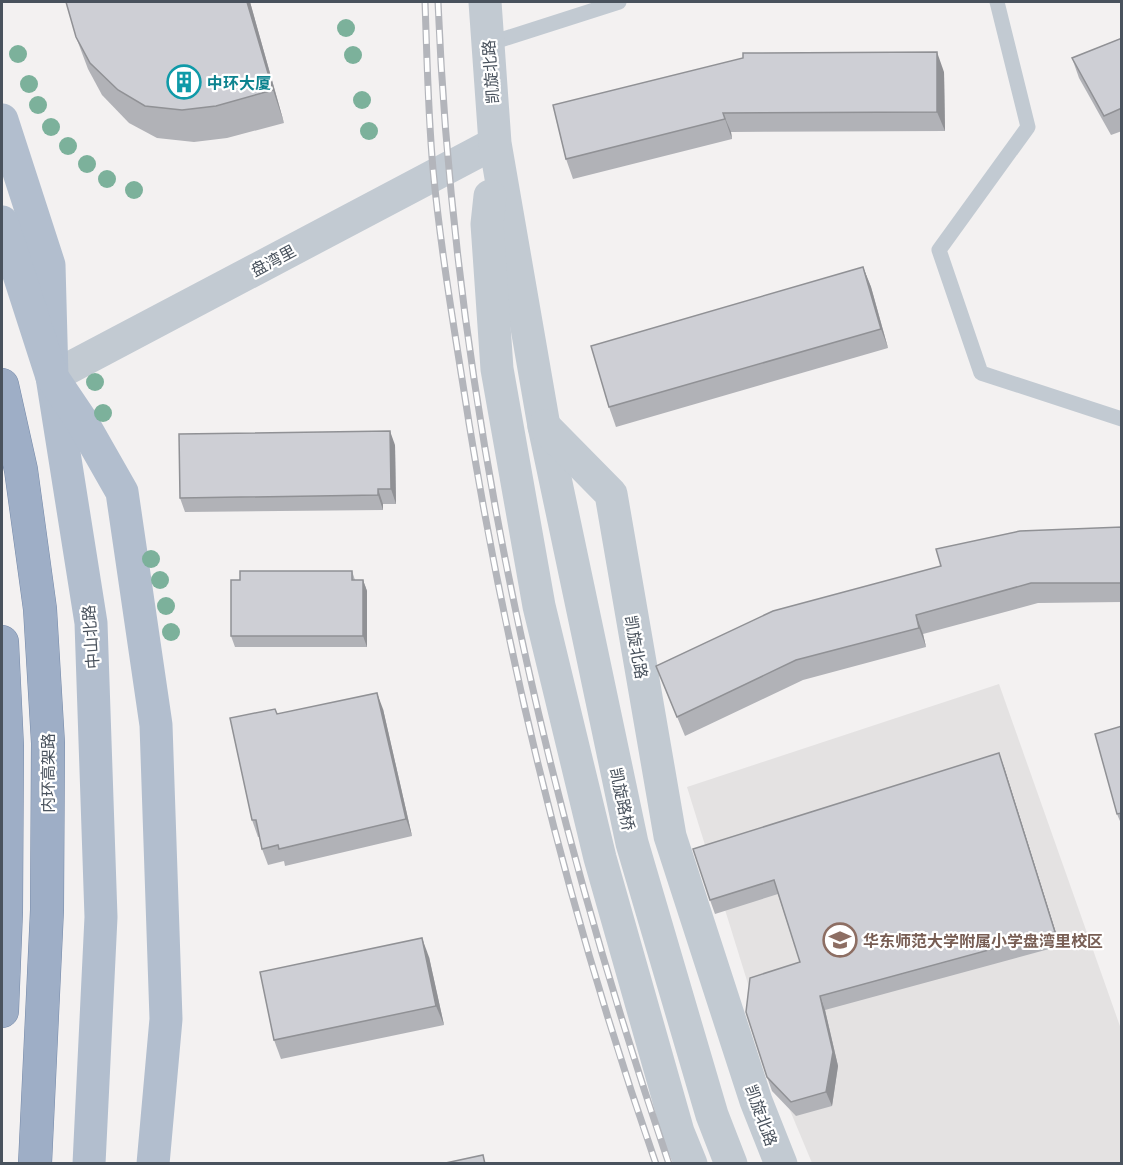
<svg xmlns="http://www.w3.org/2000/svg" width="1123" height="1165" font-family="'Exo 2','Noto Sans SC',sans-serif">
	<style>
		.education { fill: #e4e2e2 }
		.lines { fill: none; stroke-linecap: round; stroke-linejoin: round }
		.trunk-casing { stroke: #768aa9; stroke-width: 34 }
		.service { stroke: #c2cad2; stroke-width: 15 }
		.minor { stroke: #c2cad2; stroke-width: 32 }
		.tertiary { stroke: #c2cad2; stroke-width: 33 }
		.primary { stroke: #b2bece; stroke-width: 33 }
		.trunk { stroke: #9eaec6; stroke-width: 33 }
		.rail-casing { stroke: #b3b5bb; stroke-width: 7 }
		.rail { stroke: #fff; stroke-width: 4.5; stroke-dasharray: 14; stroke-linecap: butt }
		.tree { fill: #7cb19b }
		.wall { fill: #b1b2b7 }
		.shaded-wall { fill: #909195 }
		.building { fill: #cecfd5; stroke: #909195; stroke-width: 1.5 }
		.labels { text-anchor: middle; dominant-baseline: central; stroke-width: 4.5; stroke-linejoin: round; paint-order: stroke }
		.street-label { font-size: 16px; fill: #49525d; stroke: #fff }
		.culture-label { font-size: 16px; font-weight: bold; fill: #0d838f; stroke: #fff; text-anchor: start }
		.education-label { font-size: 16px; font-weight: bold; fill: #785e54; stroke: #fff; text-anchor: start }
	</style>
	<rect width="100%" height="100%" fill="#f3f1f1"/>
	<path class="education" d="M999,684L1121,1029V1163H812L779,1084L687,787Z"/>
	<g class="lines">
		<defs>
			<g id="trunk">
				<path d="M2,385L21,470L40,609L48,743L47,910L35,1164"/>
				<path d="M2,642L7,746L6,912L2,1011"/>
			</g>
		</defs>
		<use href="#trunk" class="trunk-casing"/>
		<g class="service">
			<path d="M997,2L1028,127L939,250L981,373L1122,419"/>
			<path d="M488,44L619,2"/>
		</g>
		<path class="minor" d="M52,377L495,143"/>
		<g class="tertiary">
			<path d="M485,2L495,143L544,426L632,843L712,1115L731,1164"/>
			<path d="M490,196L487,224L497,369L539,606L600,858L678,1132L691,1164"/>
			<path d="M544,426L611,494L670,836L756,1101L781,1164"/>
		</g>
		<g class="primary">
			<path d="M2,120L49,265L52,377L91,623L101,917L89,1164"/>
			<path d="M2,222L52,377L81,420L122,492L156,725L166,1019L153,1164"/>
		</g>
		<use href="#trunk" class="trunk"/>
		<defs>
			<g id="rail">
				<path d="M425,2C427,57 428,113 433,169C441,254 456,339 469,423C510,675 572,923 656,1164"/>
				<path d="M438,2C454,398 541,789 669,1164"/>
			</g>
		</defs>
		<use href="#rail" class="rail-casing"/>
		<use href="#rail" class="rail"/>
	</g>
	<g class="tree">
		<circle cx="346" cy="28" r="9"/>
		<circle cx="18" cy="54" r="9"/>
		<circle cx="353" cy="55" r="9"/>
		<circle cx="29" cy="84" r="9"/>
		<circle cx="362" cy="100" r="9"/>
		<circle cx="38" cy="105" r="9"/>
		<circle cx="51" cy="127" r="9"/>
		<circle cx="369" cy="131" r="9"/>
		<circle cx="68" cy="146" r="9"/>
		<circle cx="87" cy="164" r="9"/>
		<circle cx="107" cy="179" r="9"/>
		<circle cx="134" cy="190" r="9"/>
		<circle cx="95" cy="382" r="9"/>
		<circle cx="103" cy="413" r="9"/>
		<circle cx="151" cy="559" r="9"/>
		<circle cx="160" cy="580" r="9"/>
		<circle cx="166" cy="606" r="9"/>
		<circle cx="171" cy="632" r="9"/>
	</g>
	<g class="wall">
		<path d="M66,2H250L284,123L227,138L194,142L157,138L129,123L102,95L88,69L76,37Z"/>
		<path d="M1122,38V131L1111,135L1079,78L1072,58Z"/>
		<path d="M944,72L945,131L731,132L732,139L573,179L566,159L553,105Z"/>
		<path d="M863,267L871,287L888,348L616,427L609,407Z"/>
		<path d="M395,445L396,504H383V510L185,512L180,498Z"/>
		<path d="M1122,527V602L1038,603L923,634L926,647L803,680L685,736L656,666Z"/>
		<path d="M352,571L355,580H363L367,591V647H235L231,636L240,580Z"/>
		<path d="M383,709L412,836L285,866L284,861L268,865L262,849L260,837H258L252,820L277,714Z"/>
		<path d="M1122,726V826L1117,814Z"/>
		<path d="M1004,767L1060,946L825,1010L838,1066L832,1106L796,1116L772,1091L767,1077L800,962L778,894L715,914L710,900Z"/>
		<path d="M429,957L444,1025L281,1059L274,1040Z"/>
	</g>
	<g class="shaded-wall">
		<path d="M247,2H250L284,123L273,90Z"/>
		<path d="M937,52L944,72L945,131L937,112Z"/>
		<path d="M723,113L731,132L732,139L725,119Z"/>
		<path d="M863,267L871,287L888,348L881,329Z"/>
		<path d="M390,431L395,445L396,504L391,489Z"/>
		<path d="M378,489L383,504V510L378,495Z"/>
		<path d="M363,580L367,591V647L363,636Z"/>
		<path d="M916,615L923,634L926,647L919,628Z"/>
		<path d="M377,693L383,709L412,836L406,819Z"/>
		<path d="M999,753L1004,767L1060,946L1055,932Z"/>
		<path d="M422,938L429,957L444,1025L436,1006Z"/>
		<path d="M820,996L825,1010L838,1066L832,1106L826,1092Z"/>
	</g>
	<g class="building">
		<path d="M66,2H247L273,90L216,106L182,110L145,106L118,90L90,63L76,37Z"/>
		<path d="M1122,38V108L1104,116L1072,58Z"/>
		<path d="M937,52V112L723,113L725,119L566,159L553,105L743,58V53Z"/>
		<path d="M863,267L881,329L609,407L591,346Z"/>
		<path d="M390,431L391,489H378V495L180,498L179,434Z"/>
		<path d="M1122,527V583H1031L916,615L919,628L796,660L677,717L656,666L773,611L941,566L936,549L1020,531Z"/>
		<path d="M240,571H352V580H363V636H231V580H240Z"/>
		<path d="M377,693L406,819L279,849L278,845L262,849L256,820H252L230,718L275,709L277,714Z"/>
		<path d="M1122,726V813L1117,814L1095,734Z"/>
		<path d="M999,753L1055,932L820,996L833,1052L826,1092L791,1102L767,1077L746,1012L750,978L800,962L774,880L710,900L693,849Z"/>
		<path d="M422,938L436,1006L274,1040L260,972Z"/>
		<path d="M483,1155L485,1164H441Z"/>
	</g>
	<defs>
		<symbol id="building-ring" viewBox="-11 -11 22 22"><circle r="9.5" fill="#fff" stroke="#0f9aa8" stroke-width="1.5"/><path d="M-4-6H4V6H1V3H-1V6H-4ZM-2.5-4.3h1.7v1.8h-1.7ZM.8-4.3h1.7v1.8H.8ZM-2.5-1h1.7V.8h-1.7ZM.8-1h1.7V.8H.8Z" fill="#0f9aa8"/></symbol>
		<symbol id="school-ring" viewBox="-11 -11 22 22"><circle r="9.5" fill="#fff" stroke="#8d6e63" stroke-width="1.5"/><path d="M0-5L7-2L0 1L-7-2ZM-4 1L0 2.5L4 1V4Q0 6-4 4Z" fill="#8d6e63"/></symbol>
	</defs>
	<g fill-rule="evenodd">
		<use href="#building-ring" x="165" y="63" width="38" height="38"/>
		<use href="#school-ring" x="821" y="921" width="38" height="38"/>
	</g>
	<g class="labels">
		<g class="street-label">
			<text transform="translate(490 72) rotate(-94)">凯旋北路</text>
			<text transform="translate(273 260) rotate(-28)">盘湾里</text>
			<text transform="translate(90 637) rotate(-94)">中山北路</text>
			<text transform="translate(637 647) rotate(80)">凯旋北路</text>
			<text transform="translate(47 773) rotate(-90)">内环高架路</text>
			<text transform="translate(623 799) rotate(78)">凯旋路桥</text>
			<text transform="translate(762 1115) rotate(70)">凯旋北路</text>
		</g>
		<g class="culture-label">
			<text x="207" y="82">中环大厦</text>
		</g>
		<g class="education-label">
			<text x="863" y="940">华东师范大学附属小学盘湾里校区</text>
		</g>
	</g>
	<rect width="1123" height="1165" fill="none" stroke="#49525d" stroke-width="6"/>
</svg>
